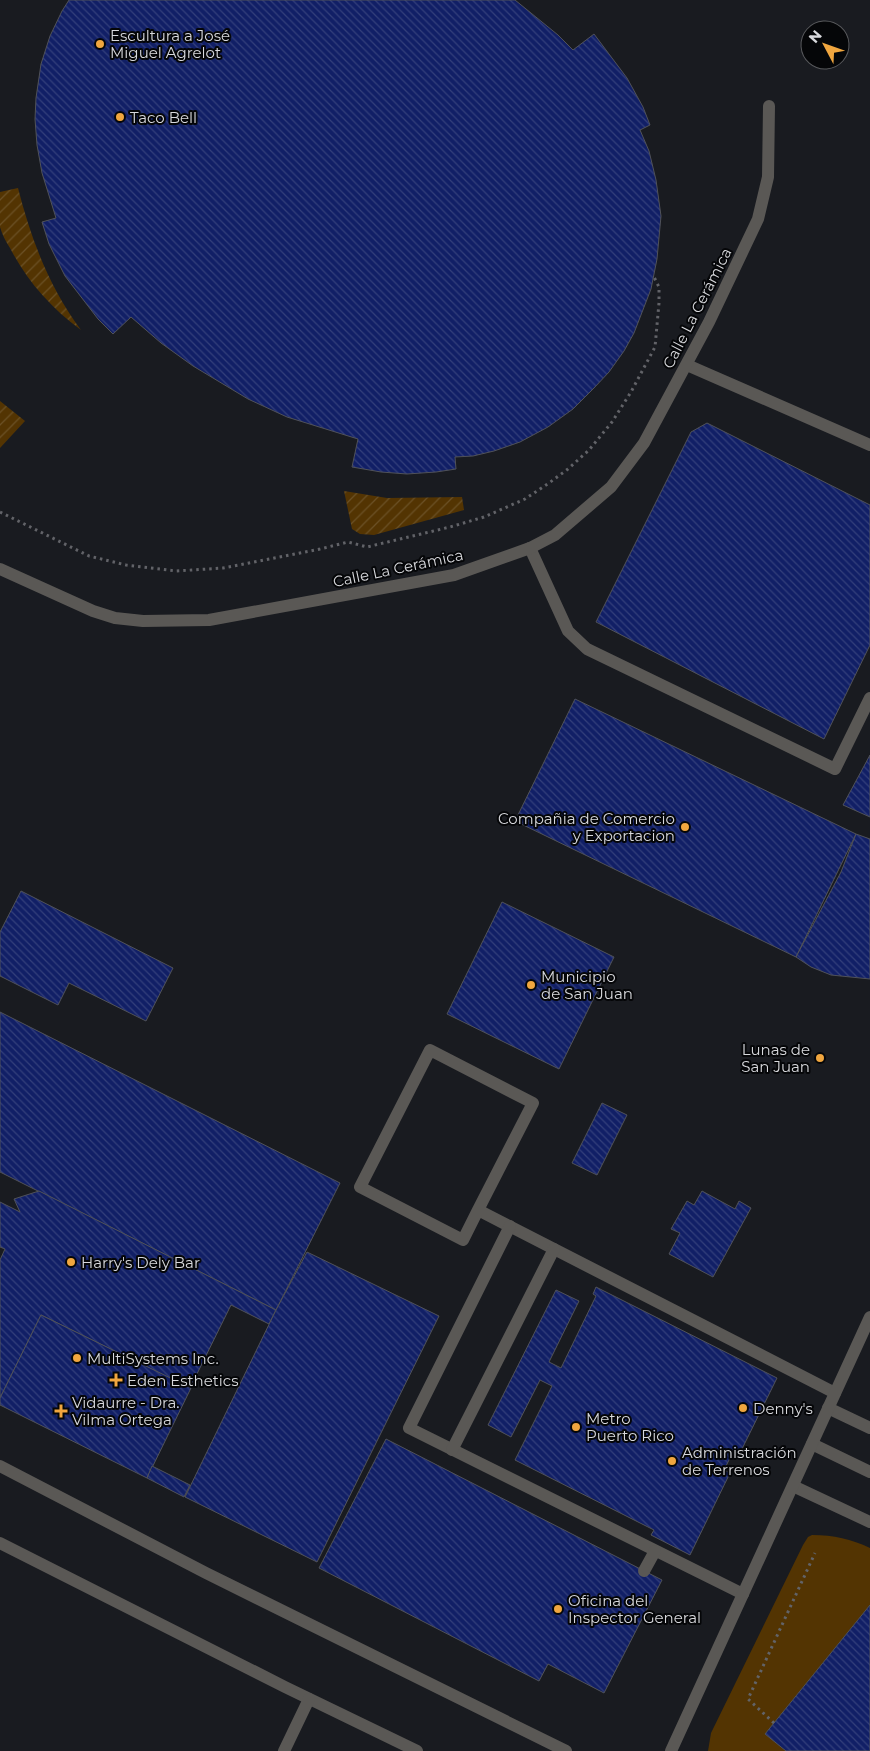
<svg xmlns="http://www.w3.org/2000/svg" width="870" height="1751" font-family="Montserrat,sans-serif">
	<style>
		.grass { fill: #533402 }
		.garden { fill: url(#garden-furrows) }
		.building { fill: url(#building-back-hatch); stroke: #505259 }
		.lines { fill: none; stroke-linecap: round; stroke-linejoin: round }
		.path { stroke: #626368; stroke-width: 3; stroke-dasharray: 2.5 4; stroke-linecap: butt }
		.minor { stroke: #5a5855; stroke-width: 12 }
		.poi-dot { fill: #f0a63f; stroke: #050608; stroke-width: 2 }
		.labels { text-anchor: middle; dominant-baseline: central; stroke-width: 4; stroke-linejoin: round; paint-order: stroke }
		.poi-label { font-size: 15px; fill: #d8d9dd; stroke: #050608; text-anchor: start }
		.street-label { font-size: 15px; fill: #d8d9dd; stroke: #050608 }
	</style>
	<defs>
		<pattern id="garden-furrows" width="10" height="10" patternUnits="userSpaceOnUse" patternTransform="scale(1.25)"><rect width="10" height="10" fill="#533402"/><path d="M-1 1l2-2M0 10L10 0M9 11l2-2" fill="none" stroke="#6b5126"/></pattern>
		<pattern id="building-back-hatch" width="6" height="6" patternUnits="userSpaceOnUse" patternTransform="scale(1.25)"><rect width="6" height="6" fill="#111f66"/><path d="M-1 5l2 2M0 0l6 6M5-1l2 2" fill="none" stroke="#333f7b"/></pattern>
	</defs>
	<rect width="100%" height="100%" fill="#191b20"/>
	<path class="grass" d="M812,1535C834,1535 851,1539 870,1548V1605L765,1734L786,1751H708L711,1733L803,1545L808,1537Z"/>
	<g class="garden">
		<path d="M18,188C31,239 49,287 81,330C51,308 27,281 10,248C6,242 2,234 0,227C0,216 0,203 0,192Z"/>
		<path d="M0,401L25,421L0,448Z"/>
		<path d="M344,491L387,498L462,497L464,510L374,535L360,534L352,529Z"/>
	</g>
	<g class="building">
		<path d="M69,0H515L558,35L573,50L594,34L627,78L643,107L650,125L640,130L649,151L656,180L661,216L657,259L651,289L634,333L624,351L609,372L594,388L573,409L548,427L520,442L494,451L473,456L455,457L456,469L436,472L407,474L381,472L352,467L358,439L287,417L248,399L193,366L161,343L131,317L113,334L98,319L65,276L49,244L42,222L56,218L42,173L37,145L35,119L36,98L41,64L50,36L62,11Z"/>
		<path d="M707,423L870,505V645L824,739L596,622L691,432Z"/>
		<path d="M575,699L856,834L796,957L515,821Z"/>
		<path d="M870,755V817L843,805Z"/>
		<path d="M856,834L870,839V979L831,975L811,967L796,957L841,872Z"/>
		<path d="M21,891L173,968L146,1021L69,983L58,1005L0,976V932Z"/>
		<path d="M502,902L614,957L559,1069L447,1014Z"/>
		<path d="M0,1012L340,1183L276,1310L0,1172Z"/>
		<path d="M602,1103L627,1115L597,1175L572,1163Z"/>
		<path d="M39,1191L276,1310L269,1324L231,1305L190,1388L41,1315L0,1398V1260L5,1249L0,1247V1202L20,1212L14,1199Z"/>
		<path d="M702,1191L735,1209L739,1201L751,1208L713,1277L669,1254L680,1233L671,1229L687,1201L694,1205Z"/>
		<path d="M307,1252L439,1316L317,1562L185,1497L276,1310Z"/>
		<path d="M596,1287L777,1378L737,1459L731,1456L724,1470L730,1473L690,1555L651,1535L654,1530L515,1460L552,1386L540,1380L511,1437L488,1425L556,1290L579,1301L549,1362L561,1368L596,1296L593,1294Z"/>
		<path d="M41,1315L191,1388L147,1478L0,1405V1398Z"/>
		<path d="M386,1439L662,1580L604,1693L548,1664L539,1681L319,1568Z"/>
		<path d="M152,1466L190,1485L184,1497L147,1478Z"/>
		<path d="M870,1605V1751H786L765,1734Z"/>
	</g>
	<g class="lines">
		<g class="path">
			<path d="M0,512L89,556L126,565L176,571L223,568L320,549L348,542L367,547L450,527L484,517L525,499L549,483L568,469L589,450L612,422L631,392L655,347L659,303V287L654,277"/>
			<path d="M774,1723L748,1699L815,1553"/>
		</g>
		<g class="minor">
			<path d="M687,365L870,445"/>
			<path d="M530,548L568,631L587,649L835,769L870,698"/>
			<path d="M0,569L93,611L115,618L143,621L209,620L454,575L530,548L555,535L611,487L644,443L709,322L758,219L768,177L769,106"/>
			<path d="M478,1210L463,1240L360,1187L430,1050L533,1103L478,1210L835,1393"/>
			<path d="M510,1226L409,1428L743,1594"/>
			<path d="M828,1408L870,1428"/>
			<path d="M812,1444L870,1472"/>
			<path d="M452,1450L554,1249"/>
			<path d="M0,1466L206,1573L566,1751"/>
			<path d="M793,1486L870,1522"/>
			<path d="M0,1543L285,1687L417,1751"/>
			<path d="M644,1571L655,1551"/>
			<path d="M284,1751L309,1699"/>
			<path d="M671,1751L870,1317"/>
		</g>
	</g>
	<g class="poi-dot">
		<circle cx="100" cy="44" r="5"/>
		<circle cx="120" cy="117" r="5"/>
		<circle cx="685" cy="827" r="5"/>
		<circle cx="531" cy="985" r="5"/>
		<circle cx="820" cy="1058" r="5"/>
		<circle cx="71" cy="1262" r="5"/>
		<circle cx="77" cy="1358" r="5"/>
		<path d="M113.5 1372.5h5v5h5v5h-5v5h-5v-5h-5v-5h5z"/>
		<circle cx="743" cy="1408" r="5"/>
		<path d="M58.5 1403.5h5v5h5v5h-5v5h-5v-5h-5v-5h5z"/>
		<circle cx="576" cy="1427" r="5"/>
		<circle cx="672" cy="1461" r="5"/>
		<circle cx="558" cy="1609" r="5"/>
	</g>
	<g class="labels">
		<g class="poi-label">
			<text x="110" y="35">Escultura a José<tspan x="110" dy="17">Miguel Agrelot</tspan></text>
			<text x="130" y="117">Taco Bell</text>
			<text x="675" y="818" text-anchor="end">Compañia de Comercio<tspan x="675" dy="17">y Exportacion</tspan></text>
			<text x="541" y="976">Municipio<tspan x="541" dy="17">de San Juan</tspan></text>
			<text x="810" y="1049" text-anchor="end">Lunas de<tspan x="810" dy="17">San Juan</tspan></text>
			<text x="81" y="1262">Harry's Dely Bar</text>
			<text x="87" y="1358">MultiSystems Inc.</text>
			<text x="127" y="1380">Eden Esthetics</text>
			<text x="72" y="1402">Vidaurre - Dra.<tspan x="72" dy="17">Vilma Ortega</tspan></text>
			<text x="753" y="1408">Denny's</text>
			<text x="586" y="1418">Metro<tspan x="586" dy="17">Puerto Rico</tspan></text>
			<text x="682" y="1452">Administración<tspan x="682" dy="17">de Terrenos</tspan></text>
			<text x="568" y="1600">Oficina del<tspan x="568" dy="17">Inspector General</tspan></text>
		</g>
		<g class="street-label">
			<text transform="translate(697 308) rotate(-63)">Calle La Cerámica</text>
			<text transform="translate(398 568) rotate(-12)">Calle La Cerámica</text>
		</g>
	</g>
	<g transform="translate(825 45) rotate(311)"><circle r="24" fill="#050608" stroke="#595a5d"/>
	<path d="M0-4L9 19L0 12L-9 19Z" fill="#f0a63f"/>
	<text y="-8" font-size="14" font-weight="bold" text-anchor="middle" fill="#d8d9dd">N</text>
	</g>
</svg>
